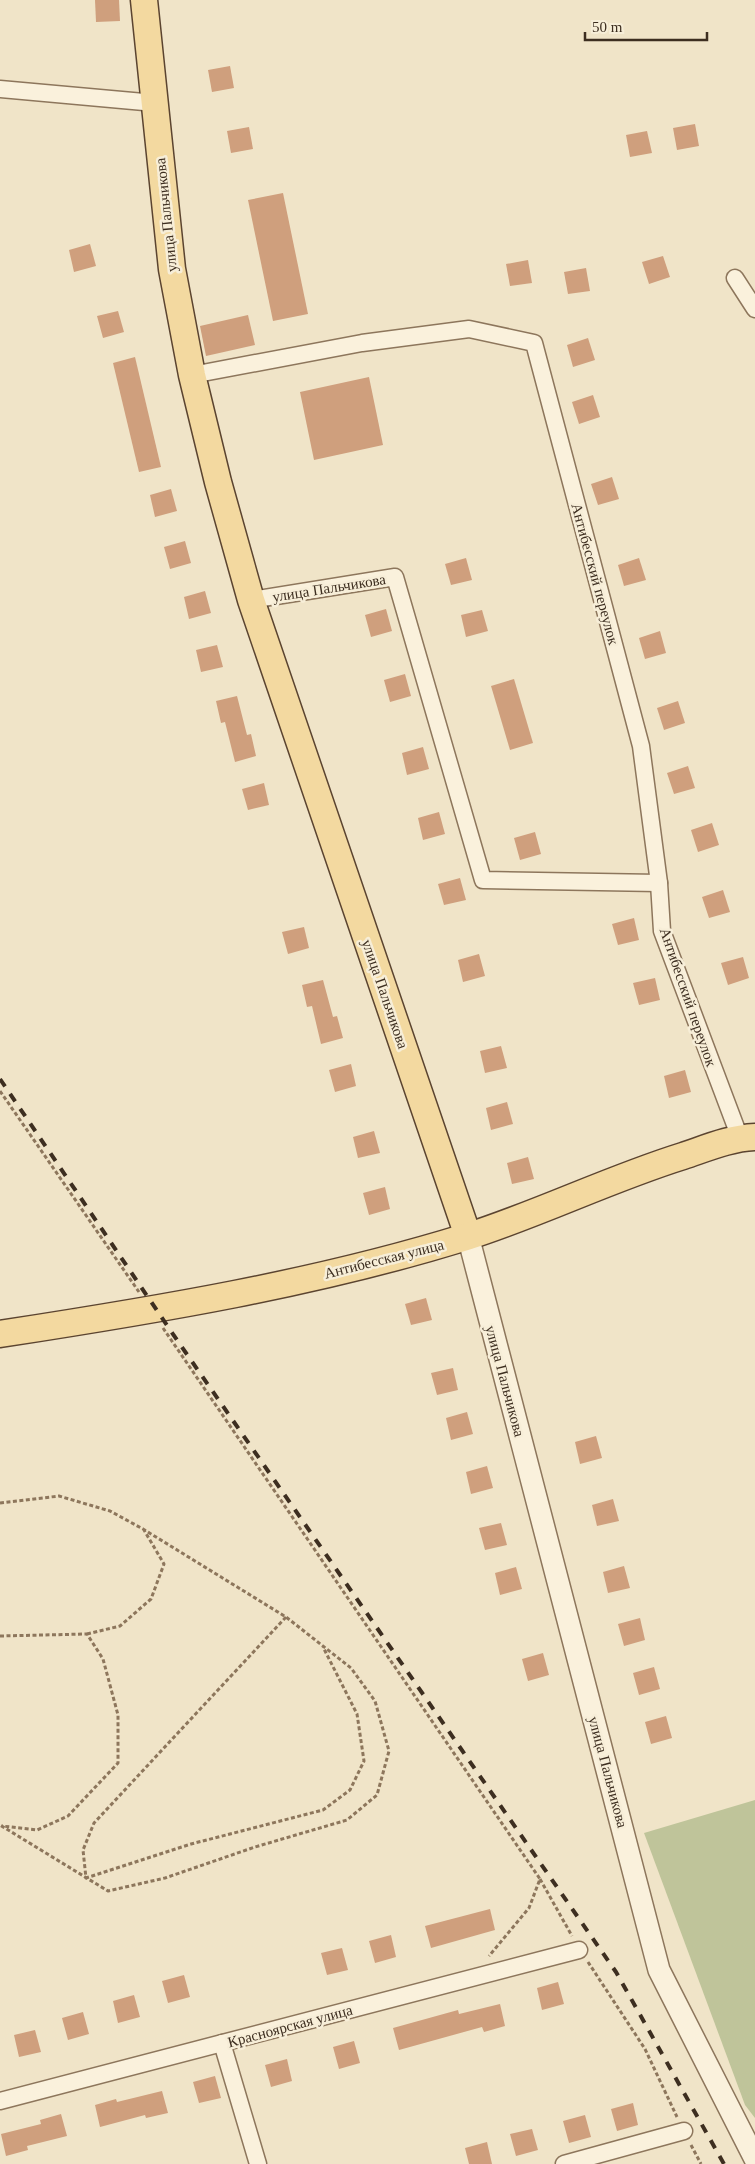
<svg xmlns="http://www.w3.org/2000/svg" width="755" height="2164" font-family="'Times New Roman',serif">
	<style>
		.cemetery { fill: #bfc49a }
		.building { fill: #cf9f7d }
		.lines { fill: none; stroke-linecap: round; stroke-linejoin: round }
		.minor-casing { stroke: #8d765c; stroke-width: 19 }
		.tertiary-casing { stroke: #8d765c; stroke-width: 24 }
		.primary-casing { stroke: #5b4430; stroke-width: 29 }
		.path { stroke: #8d765c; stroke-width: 3; stroke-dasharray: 4 2.5; stroke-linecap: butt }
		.minor { stroke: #faf1dc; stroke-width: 16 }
		.tertiary { stroke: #faf1dc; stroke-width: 21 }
		.primary { stroke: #f3d9a0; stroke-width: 26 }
		.rail { stroke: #3d2e20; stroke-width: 4; stroke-dasharray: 9 9; stroke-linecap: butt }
		.labels { text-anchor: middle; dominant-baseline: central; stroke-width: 5; stroke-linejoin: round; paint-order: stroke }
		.street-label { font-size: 15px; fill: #3d2e20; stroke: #f7eed8 }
	</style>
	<rect width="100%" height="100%" fill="#f0e4c8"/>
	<path class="cemetery" d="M755,1800V2118L745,2105L644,1833Z"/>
	<g class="building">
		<path d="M95,0H119L120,21L96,22Z"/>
		<path d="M230,66L234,88L212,92L208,70Z"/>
		<path d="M695,124L699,146L677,150L673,128Z"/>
		<path d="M249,127L253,149L231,153L227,131Z"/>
		<path d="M647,131L652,153L630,157L626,135Z"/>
		<path d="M283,193L308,314L273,321L248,200Z"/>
		<path d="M90,244L96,266L74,272L69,250Z"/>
		<path d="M663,256L670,277L649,284L642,262Z"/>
		<path d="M528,260L532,283L510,286L506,264Z"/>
		<path d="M586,268L590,291L568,294L564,272Z"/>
		<path d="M118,311L124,332L103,338L97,316Z"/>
		<path d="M248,315L255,345L206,356L200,326Z"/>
		<path d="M588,338L595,360L573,367L567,345Z"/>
		<path d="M135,357L161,467L139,472L113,363Z"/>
		<path d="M369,377L383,445L314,460L300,392Z"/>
		<path d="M593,395L600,417L579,424L572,402Z"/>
		<path d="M612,477L619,499L598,505L591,484Z"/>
		<path d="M171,489L177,511L155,517L150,495Z"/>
		<path d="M185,541L191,563L170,569L164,547Z"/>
		<path d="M466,558L472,580L451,585L445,564Z"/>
		<path d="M639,558L646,580L624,586L618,565Z"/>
		<path d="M205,591L211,613L189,619L184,597Z"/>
		<path d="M386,609L392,631L371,637L365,615Z"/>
		<path d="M482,610L488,631L466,637L461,615Z"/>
		<path d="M660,631L666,653L645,659L639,638Z"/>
		<path d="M217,645L223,667L201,672L196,650Z"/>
		<path d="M405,674L411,696L390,702L384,680Z"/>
		<path d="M514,679L533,743L510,750L491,686Z"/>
		<path d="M237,696L247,735L251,734L256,756L235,762L225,722L221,723L216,701Z"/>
		<path d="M678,701L685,723L664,730L657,708Z"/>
		<path d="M423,747L429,769L407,775L402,753Z"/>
		<path d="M688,766L695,788L674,794L667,773Z"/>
		<path d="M264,783L269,805L248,810L242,789Z"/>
		<path d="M439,812L445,834L423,840L418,818Z"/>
		<path d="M712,823L719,845L698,852L691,830Z"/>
		<path d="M535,832L541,854L520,860L514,838Z"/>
		<path d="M460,878L466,900L444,905L438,884Z"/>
		<path d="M723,890L730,912L709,918L702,897Z"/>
		<path d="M634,918L639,940L618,945L612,924Z"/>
		<path d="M304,927L309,948L288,954L282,932Z"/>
		<path d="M479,954L485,976L463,982L458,960Z"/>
		<path d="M743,957L749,978L728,985L721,963Z"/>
		<path d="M655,978L660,1000L639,1005L633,983Z"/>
		<path d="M323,980L333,1017L337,1016L343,1038L321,1044L312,1006L307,1007L302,985Z"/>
		<path d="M501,1046L507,1068L485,1073L480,1051Z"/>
		<path d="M351,1064L356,1086L335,1092L329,1070Z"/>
		<path d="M685,1070L691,1092L669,1098L664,1076Z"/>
		<path d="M507,1102L513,1124L491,1130L486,1108Z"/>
		<path d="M374,1131L380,1153L358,1158L353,1137Z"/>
		<path d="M528,1157L534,1179L512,1184L507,1163Z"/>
		<path d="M385,1187L390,1209L369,1215L363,1193Z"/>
		<path d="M426,1298L432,1320L411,1325L405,1304Z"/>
		<path d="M453,1368L458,1390L437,1395L431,1373Z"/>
		<path d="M467,1412L473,1434L451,1440L446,1418Z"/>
		<path d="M596,1436L602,1458L580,1464L575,1442Z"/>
		<path d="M487,1466L493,1488L471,1494L466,1472Z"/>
		<path d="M613,1499L619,1521L597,1526L592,1505Z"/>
		<path d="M501,1523L507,1545L485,1550L479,1528Z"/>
		<path d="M624,1566L630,1588L608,1593L603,1572Z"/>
		<path d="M516,1567L522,1589L500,1595L495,1573Z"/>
		<path d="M640,1618L645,1640L624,1646L618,1624Z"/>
		<path d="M543,1653L549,1675L528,1681L522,1659Z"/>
		<path d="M654,1667L660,1689L639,1695L633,1673Z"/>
		<path d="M666,1716L672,1738L651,1744L645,1722Z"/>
		<path d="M490,1909L495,1930L431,1948L425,1926Z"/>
		<path d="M391,1935L396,1957L375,1963L369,1941Z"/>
		<path d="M342,1948L348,1970L327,1975L321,1953Z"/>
		<path d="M184,1975L190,1997L168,2003L162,1981Z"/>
		<path d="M558,1982L564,2004L542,2010L537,1988Z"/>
		<path d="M134,1995L140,2017L118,2023L113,2001Z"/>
		<path d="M500,2004L505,2026L484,2032L482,2027L399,2050L393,2028L458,2010L459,2014Z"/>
		<path d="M83,2012L89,2034L68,2040L62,2018Z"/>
		<path d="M35,2030L41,2052L19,2057L14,2035Z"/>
		<path d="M354,2041L360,2063L339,2069L333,2047Z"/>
		<path d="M287,2059L292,2081L271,2087L265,2065Z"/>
		<path d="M215,2076L221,2098L199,2103L193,2082Z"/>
		<path d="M162,2091L168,2113L146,2118L145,2115L100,2127L95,2105L116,2099L117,2102Z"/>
		<path d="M633,2103L638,2125L617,2131L611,2109Z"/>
		<path d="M61,2114L67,2136L27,2146L28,2150L6,2156L1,2134L41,2124L40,2120Z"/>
		<path d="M585,2115L591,2137L569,2143L563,2121Z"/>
		<path d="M532,2129L538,2150L516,2156L510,2134Z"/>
		<path d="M487,2142L492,2164H469L465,2148Z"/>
	</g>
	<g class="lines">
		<defs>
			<g id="minor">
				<path d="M0,89L155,103"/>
				<path d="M735,278L755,309"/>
				<path d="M192,375L362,343L469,329L534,343L641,746L659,883L662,931L740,1138"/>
				<path d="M251,600L395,577L483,880L659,883"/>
				<path d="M222,2043L258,2164"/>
				<path d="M0,2101L579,1950"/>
				<path d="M564,2164L684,2131"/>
			</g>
			<path id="tertiary" d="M468,1236L659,1970L755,2159"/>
			<g id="primary">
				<path d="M144,0L172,269L192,375L218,482L251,600L468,1236"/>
				<path d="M0,1334C156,1310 314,1284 466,1237C539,1214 609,1179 683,1156C707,1148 730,1138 755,1137"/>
			</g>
		</defs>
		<use href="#minor" class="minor-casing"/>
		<use href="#tertiary" class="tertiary-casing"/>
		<use href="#primary" class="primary-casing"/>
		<g class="path">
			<path d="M0,1091L139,1292"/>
			<path d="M163,1328L540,1879L529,1908L489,1956"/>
			<path d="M0,1503L59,1496L110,1511L143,1529L286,1617L351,1668L375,1701L389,1751L377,1795L347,1820L255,1847L165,1878L108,1891L0,1825"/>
			<path d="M286,1617L94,1823L83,1850L86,1878L191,1844L323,1810L350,1790L364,1761L357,1714L323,1647"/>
			<path d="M87,1634L120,1626L151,1599L164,1564L144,1530"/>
			<path d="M0,1636L87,1634L103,1659L118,1715V1763L68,1816L37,1830L2,1826"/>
			<path d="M540,1879L572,1936"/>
			<path d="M588,1962L645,2049L677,2117"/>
			<path d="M691,2145L701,2164"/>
		</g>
		<use href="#minor" class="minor"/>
		<use href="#tertiary" class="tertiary"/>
		<use href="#primary" class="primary"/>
		<path class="rail" d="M0,1079L177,1340L616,1972L724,2164"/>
	</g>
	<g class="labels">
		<g class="street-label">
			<text transform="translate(166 215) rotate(-96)">улица Пальчикова</text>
			<text transform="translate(595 574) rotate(75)">Антибесский переулок</text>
			<text transform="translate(329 588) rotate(-9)">улица Пальчикова</text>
			<text transform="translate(385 994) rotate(71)">улица Пальчикова</text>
			<text transform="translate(688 997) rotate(71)">Антибесский переулок</text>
			<text transform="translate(384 1259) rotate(-14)">Антибесская улица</text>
			<text transform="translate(505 1381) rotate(75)">улица Пальчикова</text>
			<text transform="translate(608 1772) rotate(75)">улица Пальчикова</text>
			<text transform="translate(290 2026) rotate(-15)">Красноярская улица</text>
		</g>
	</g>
	<path d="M585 32v8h122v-8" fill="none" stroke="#3d2e20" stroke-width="2.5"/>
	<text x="592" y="32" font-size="15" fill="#3d2e20" stroke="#f7eed8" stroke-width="4" paint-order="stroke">50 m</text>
</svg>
